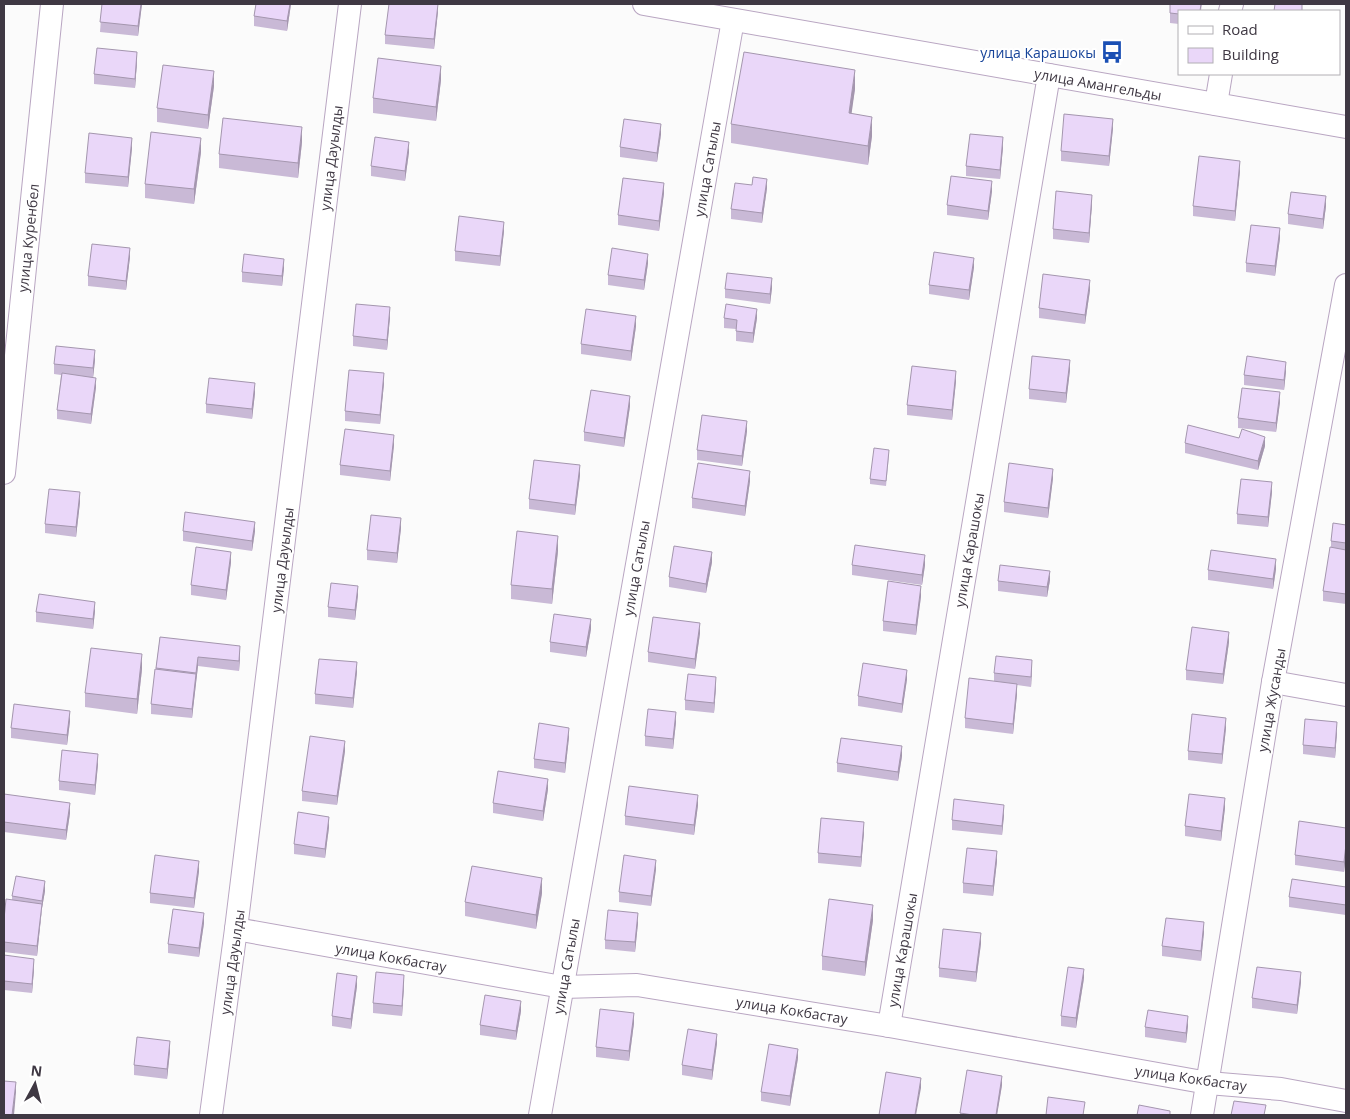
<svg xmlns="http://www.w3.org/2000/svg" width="1350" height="1119" font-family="'Open Sans',sans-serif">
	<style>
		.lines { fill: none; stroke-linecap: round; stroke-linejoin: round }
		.minor-casing { stroke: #b9a6c2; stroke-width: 24 }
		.minor { stroke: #fff; stroke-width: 22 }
		.wall { fill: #c9b9d6 }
		.shaded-wall { fill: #a496ae }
		.building { fill: #ead7f9; stroke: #a496ae }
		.labels { text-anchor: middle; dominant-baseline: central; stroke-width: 4; stroke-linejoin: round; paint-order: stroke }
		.transit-label { font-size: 14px; fill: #164399; stroke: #fff; text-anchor: end }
		.street-label { font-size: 14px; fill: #3f3843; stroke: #fff }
	</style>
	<rect width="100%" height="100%" fill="#fbfbfb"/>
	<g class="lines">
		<defs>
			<g id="minor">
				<path d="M644,4L1346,127"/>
				<path d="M1230,11L1232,4"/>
				<path d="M1216,104L1221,74"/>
				<path d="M4,473L52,4"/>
				<path d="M1273,682L1346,695"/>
				<path d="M236,929L562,987L637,985L889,1026L1208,1083L1281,1089L1346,1101"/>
				<path d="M889,1026L1049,75"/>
				<path d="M211,1115L236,929L350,4"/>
				<path d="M540,1115L733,20"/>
				<path d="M1202,1115L1273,682L1346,285"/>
			</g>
		</defs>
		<use href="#minor" class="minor-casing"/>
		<use href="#minor" class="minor"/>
	</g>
	<g class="wall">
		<path d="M102,4H142L138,36L100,32Z"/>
		<path d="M256,4H291L287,31L254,26V16Z"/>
		<path d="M1170,4H1202L1201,11H1179V24L1170,23Z"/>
		<path d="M438,11L434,49L385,44V35Z"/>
		<path d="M1346,26V45H1345V36Z"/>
		<path d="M137,62L135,88L94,84V74Z"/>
		<path d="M441,80L436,121L373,113V98Z"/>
		<path d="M214,86L208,129L157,122V108Z"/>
		<path d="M855,89L851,113L872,136L868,165L731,143V124Z"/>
		<path d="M1113,128L1109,166L1061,161V151Z"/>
		<path d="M661,134L657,162L620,157V147Z"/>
		<path d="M302,142L298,178L219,168V154Z"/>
		<path d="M1003,147L1000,179L966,176V166Z"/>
		<path d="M132,148L128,187L85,183V173Z"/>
		<path d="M201,152L194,204L145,198V184Z"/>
		<path d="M409,152L405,181L371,176V166Z"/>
		<path d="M1240,171L1235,221L1193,216V206Z"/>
		<path d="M767,188L762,223L731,219V209Z"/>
		<path d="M992,191L988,220L947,215V205Z"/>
		<path d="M664,193L659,231L618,225V215Z"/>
		<path d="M1092,204L1089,243L1053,239V229Z"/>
		<path d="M1326,206L1323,229L1288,224V214Z"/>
		<path d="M504,231L500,266L455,261V251Z"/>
		<path d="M1280,238L1275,276L1246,272V263Z"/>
		<path d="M130,257L126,290L88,286V276Z"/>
		<path d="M648,263L644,290L608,285V275Z"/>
		<path d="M974,267L969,300L929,294V285Z"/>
		<path d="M284,268L282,286L242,282V272Z"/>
		<path d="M772,288L770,304L725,298V289Z"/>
		<path d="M1090,290L1085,324L1039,318V308Z"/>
		<path d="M390,317L387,350L353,346V336Z"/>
		<path d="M724,318H757L753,343L736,341V329L724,328Z"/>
		<path d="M636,326L631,361L581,354V344Z"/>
		<path d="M95,360L93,377L96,387L91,424L57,419V410L61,375L54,374V364Z"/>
		<path d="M1070,370L1066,403L1029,399V389Z"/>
		<path d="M1286,371L1284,390L1244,385V375Z"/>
		<path d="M956,381L952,420L907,415V405Z"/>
		<path d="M384,383L380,424L345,421V411Z"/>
		<path d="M255,393L252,419L206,413V404Z"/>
		<path d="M1280,402L1276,432L1238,428V418Z"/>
		<path d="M630,406L624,447L584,441V432Z"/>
		<path d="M747,431L742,466L697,460V450Z"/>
		<path d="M1239,438L1265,446L1258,470L1185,453V443Z"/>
		<path d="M394,445L390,481L340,475V465Z"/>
		<path d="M889,455L886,486L870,484V479Z"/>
		<path d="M580,475L575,515L529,509V499Z"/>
		<path d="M1053,478L1048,518L1004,512V502Z"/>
		<path d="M750,481L745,516L692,508V498Z"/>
		<path d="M1272,492L1268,527L1237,524V514Z"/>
		<path d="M80,502L76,537L45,533V524Z"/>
		<path d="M1346,525V604L1323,601V591L1331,548V541Z"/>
		<path d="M401,528L397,563L367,560V550Z"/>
		<path d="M183,531H255L252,551L183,541Z"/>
		<path d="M558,551L552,604L511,599V585Z"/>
		<path d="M231,562L226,600L191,595V585Z"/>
		<path d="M712,562L706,593L669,587V577Z"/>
		<path d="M852,565H925L922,585L852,575Z"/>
		<path d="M1276,569L1273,589L1208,580V570Z"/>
		<path d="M1050,580L1047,597L998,591V581Z"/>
		<path d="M358,595L355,620L328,617V607Z"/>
		<path d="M921,596L916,635L883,631V621Z"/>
		<path d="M95,611L93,629L36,622V612Z"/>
		<path d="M591,629L586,657L550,652V642Z"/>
		<path d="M700,633L695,669L648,662V652Z"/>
		<path d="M160,637L240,656L239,671L198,666L192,718L151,714V704Z"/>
		<path d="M1229,642L1223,684L1186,680V670Z"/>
		<path d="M142,669L137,714L85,707V693Z"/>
		<path d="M1032,669L1031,687L1017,685V694L1013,734L965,728V718L994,681V673Z"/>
		<path d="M357,672L353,708L315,704V694Z"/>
		<path d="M907,679L902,713L858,706V696Z"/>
		<path d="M716,686L714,713L685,710V700Z"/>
		<path d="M70,721L67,745L11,738V728Z"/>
		<path d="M676,722L673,749L645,746V736Z"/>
		<path d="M1226,728L1222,764L1188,760V751Z"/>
		<path d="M1337,732L1335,758L1303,754V745Z"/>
		<path d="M569,737L565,773L534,768V759Z"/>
		<path d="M345,751L337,805L302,801V791Z"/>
		<path d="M902,756L898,781L837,772V763Z"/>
		<path d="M98,764L95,795L59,790V781Z"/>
		<path d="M548,789L543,821L493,813V803Z"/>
		<path d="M4,797L70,813L66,840L4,832Z"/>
		<path d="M698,805L694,835L625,825V816Z"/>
		<path d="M1225,808L1221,841L1185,836V826Z"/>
		<path d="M1004,815L1002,835L952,830V820Z"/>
		<path d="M329,827L325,858L294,854V844Z"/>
		<path d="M1346,828V854L1344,872L1295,865V855Z"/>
		<path d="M864,832L861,867L818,863V853Z"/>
		<path d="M997,861L993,896L963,893V883Z"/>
		<path d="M656,869L651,906L619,902V892Z"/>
		<path d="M199,871L194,908L150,903V893Z"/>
		<path d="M1346,887V915L1289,907V897Z"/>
		<path d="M45,891L42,908L37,956L4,952V919L12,900V896Z"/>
		<path d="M542,893L536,929L465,916V902Z"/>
		<path d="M873,920L865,976L822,970V956Z"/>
		<path d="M204,923L199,957L168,953V944Z"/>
		<path d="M638,923L635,952L605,949V940Z"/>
		<path d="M1204,932L1201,961L1162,956V946Z"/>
		<path d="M981,943L976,982L939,977V968Z"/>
		<path d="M4,955L34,969L32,993L4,990Z"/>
		<path d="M1084,978L1076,1028L1061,1026V1016Z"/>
		<path d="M1301,982L1297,1014L1252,1008V998Z"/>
		<path d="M404,985L402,1016L373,1013V1003Z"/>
		<path d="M357,986L351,1029L332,1026V1016Z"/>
		<path d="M521,1011L516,1040L480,1035V1025Z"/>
		<path d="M634,1023L629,1061L596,1057V1047Z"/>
		<path d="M1188,1026L1186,1043L1145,1037V1027Z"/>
		<path d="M717,1043L712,1080L682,1075V1065Z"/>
		<path d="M170,1051L167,1079L134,1075V1065Z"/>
		<path d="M798,1058L790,1106L761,1101V1092Z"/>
		<path d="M1002,1085L997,1115H960V1113Z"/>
	</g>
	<g class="shaded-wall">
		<path d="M141,4H142L138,36V26Z"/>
		<path d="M290,4H291L287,31V21Z"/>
		<path d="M438,4V11L434,49V39Z"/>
		<path d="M137,52V62L135,88V79Z"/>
		<path d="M441,66V80L436,121V107Z"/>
		<path d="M855,70V89L849,132V113Z"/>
		<path d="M214,71V86L208,129V115Z"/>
		<path d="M872,117V136L868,165V146Z"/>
		<path d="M1113,119V128L1109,166V156Z"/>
		<path d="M661,124V134L657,162V153Z"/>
		<path d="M302,127V142L298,178V163Z"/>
		<path d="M1003,137V147L1000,179V170Z"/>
		<path d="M132,138V148L128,187V177Z"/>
		<path d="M201,138V152L194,204V189Z"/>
		<path d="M409,142V152L405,181V171Z"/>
		<path d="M1240,161V171L1235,221V211Z"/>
		<path d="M767,179V188L762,223V213Z"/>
		<path d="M992,181V191L988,220V211Z"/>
		<path d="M664,183V193L659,231V221Z"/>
		<path d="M1092,195V204L1089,243V233Z"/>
		<path d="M1326,196V206L1323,229V219Z"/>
		<path d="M504,222V231L500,266V256Z"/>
		<path d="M1280,228V238L1275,276V266Z"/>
		<path d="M130,248V257L126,290V281Z"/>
		<path d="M648,254V263L644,290V280Z"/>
		<path d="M974,258V267L969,300V290Z"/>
		<path d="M284,259V268L282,286V276Z"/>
		<path d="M772,278V288L770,304V294Z"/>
		<path d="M1090,280V290L1085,324V315Z"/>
		<path d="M390,307V317L387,350V340Z"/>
		<path d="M757,309V318L753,343V333Z"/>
		<path d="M636,316V326L631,361V351Z"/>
		<path d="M95,350V360L93,378V368Z"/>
		<path d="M1070,360V370L1066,403V393Z"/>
		<path d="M1286,362V371L1284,390V380Z"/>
		<path d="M956,371V381L952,420V410Z"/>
		<path d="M384,373V383L380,424V415Z"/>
		<path d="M96,378V387L91,424V414Z"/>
		<path d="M255,383V393L252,419V409Z"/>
		<path d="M1280,392V402L1276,432V423Z"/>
		<path d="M630,396V406L624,447V438Z"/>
		<path d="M747,421V431L742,466V456Z"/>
		<path d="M394,435V445L390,481V471Z"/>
		<path d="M1265,437V446L1258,470V461Z"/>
		<path d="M580,465V475L575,515V505Z"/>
		<path d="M1053,469V478L1048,518V508Z"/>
		<path d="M750,471V481L745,516V506Z"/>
		<path d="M1272,482V492L1268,527V517Z"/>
		<path d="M80,492V502L76,537V527Z"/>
		<path d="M401,518V528L397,563V553Z"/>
		<path d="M255,522V531L252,551V541Z"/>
		<path d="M558,536V551L552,604V589Z"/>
		<path d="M231,552V562L226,600V590Z"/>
		<path d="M712,552V562L706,593V584Z"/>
		<path d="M925,555V565L922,585V575Z"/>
		<path d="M1276,559V569L1273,589V579Z"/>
		<path d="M1050,571V580L1047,597V587Z"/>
		<path d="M358,586V595L355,620V610Z"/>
		<path d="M921,586V596L916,635V625Z"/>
		<path d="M95,602V611L93,629V619Z"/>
		<path d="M591,619V629L586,657V647Z"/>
		<path d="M700,623V633L695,669V659Z"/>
		<path d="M1229,632V642L1223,684V674Z"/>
		<path d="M240,646V656L239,671V661Z"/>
		<path d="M142,654V669L137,714V699Z"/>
		<path d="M198,657V666L192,718V709Z"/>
		<path d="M1032,660V669L1031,687V677Z"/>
		<path d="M357,662V672L353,708V698Z"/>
		<path d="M907,670V679L902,713V704Z"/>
		<path d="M716,677V686L714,713V703Z"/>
		<path d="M1017,684V694L1013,734V724Z"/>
		<path d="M70,711V721L67,745V735Z"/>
		<path d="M676,712V722L673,749V739Z"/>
		<path d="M1226,718V728L1222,764V754Z"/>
		<path d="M1337,722V732L1335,758V748Z"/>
		<path d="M569,728V737L565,773V763Z"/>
		<path d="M345,741V751L337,805V796Z"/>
		<path d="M902,746V756L898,781V772Z"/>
		<path d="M98,754V764L95,795V785Z"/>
		<path d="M548,779V789L543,821V811Z"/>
		<path d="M698,795V805L694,835V825Z"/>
		<path d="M1225,798V808L1221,841V831Z"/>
		<path d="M70,803V813L66,840V830Z"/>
		<path d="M1004,805V815L1002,835V826Z"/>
		<path d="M329,817V827L325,858V849Z"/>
		<path d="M864,822V832L861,867V857Z"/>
		<path d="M1346,844V854L1344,872V862Z"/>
		<path d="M997,851V861L993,896V886Z"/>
		<path d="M656,860V869L651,906V896Z"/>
		<path d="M199,861V871L194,908V898Z"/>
		<path d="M542,878V893L536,929V915Z"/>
		<path d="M45,881V891L42,908L37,956V946L42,907V901Z"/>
		<path d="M873,905V920L865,976V962Z"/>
		<path d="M204,913V923L199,957V948Z"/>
		<path d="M638,913V923L635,952V942Z"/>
		<path d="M1204,922V932L1201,961V951Z"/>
		<path d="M981,933V943L976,982V972Z"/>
		<path d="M34,959V969L32,993V984Z"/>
		<path d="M1084,969V978L1076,1028V1018Z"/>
		<path d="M1301,972V982L1297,1014V1005Z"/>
		<path d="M404,975V985L402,1016V1006Z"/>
		<path d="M357,976V986L351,1029V1019Z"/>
		<path d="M521,1001V1011L516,1040V1031Z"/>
		<path d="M634,1013V1023L629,1061V1051Z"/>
		<path d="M1188,1016V1026L1186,1043V1033Z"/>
		<path d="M717,1034V1043L712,1080V1070Z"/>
		<path d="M170,1041V1051L167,1079V1069Z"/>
		<path d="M798,1049V1058L790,1106V1096Z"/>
		<path d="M1002,1076V1085L997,1115H996Z"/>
		<path d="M921,1078V1088L916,1115H915Z"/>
		<path d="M16,1082V1092L14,1115H12Z"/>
	</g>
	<g class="building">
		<path d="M102,4H141L138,26L100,22Z"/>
		<path d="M256,4H290L287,21L254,16Z"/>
		<path d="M389,4H438L434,39L385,35Z"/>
		<path d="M1170,4H1201L1200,11H1179V14L1170,13Z"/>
		<path d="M1275,4H1302V11H1274Z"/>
		<path d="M97,48L137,52L135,79L94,74Z"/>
		<path d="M744,52L855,70L849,113L872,117L868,146L731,124Z"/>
		<path d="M378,58L441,66L436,107L373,98Z"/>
		<path d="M163,65L214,71L208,115L157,108Z"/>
		<path d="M1064,114L1113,119L1109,156L1061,151Z"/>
		<path d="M223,118L302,127L298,163L219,154Z"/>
		<path d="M624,119L661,124L657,153L620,147Z"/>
		<path d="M151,132L201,138L194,189L145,184Z"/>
		<path d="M89,133L132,138L128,177L85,173Z"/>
		<path d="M970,134L1003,137L1000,170L966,166Z"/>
		<path d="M375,137L409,142L405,171L371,166Z"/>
		<path d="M1199,156L1240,161L1235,211L1193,206Z"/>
		<path d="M951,176L992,181L988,211L947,205Z"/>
		<path d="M753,177L767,179L762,213L731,209L735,183L752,185Z"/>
		<path d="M623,178L664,183L659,221L618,215Z"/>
		<path d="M1056,191L1092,195L1089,233L1053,229Z"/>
		<path d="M1291,192L1326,196L1323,219L1288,214Z"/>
		<path d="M459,216L504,222L500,256L455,251Z"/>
		<path d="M1251,225L1280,228L1275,266L1246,263Z"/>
		<path d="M92,244L130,248L126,281L88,276Z"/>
		<path d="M612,248L648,254L644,280L608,275Z"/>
		<path d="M934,252L974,258L969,290L929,285Z"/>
		<path d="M244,254L284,259L282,276L242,272Z"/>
		<path d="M727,273L772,278L770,294L725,289Z"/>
		<path d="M1043,274L1090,280L1085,315L1039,308Z"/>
		<path d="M356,304L390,307L387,340L353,336Z"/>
		<path d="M726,304L757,309L753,333L736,331L737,320L724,318Z"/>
		<path d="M586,309L636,316L631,351L581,344Z"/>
		<path d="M56,346L95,350L93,368L54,364Z"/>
		<path d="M1032,356L1070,360L1066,393L1029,389Z"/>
		<path d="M1247,356L1286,362L1284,380L1244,375Z"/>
		<path d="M912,366L956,371L952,410L907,405Z"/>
		<path d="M349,370L384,373L380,415L345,411Z"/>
		<path d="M62,373L96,378L91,414L57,410Z"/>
		<path d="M209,378L255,383L252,409L206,404Z"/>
		<path d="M1242,388L1280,392L1276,423L1238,418Z"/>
		<path d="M591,390L630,396L624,438L584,432Z"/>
		<path d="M702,415L747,421L742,456L697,450Z"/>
		<path d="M1188,425L1239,438L1242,429L1265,437L1258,461L1185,443Z"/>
		<path d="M345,429L394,435L390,471L340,465Z"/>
		<path d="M874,448L889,450L886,481L870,479Z"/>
		<path d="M534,460L580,465L575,505L529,499Z"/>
		<path d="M698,463L750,471L745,506L692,498Z"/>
		<path d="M1009,463L1053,469L1048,508L1004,502Z"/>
		<path d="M1241,479L1272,482L1268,517L1237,514Z"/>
		<path d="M49,489L80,492L76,527L45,524Z"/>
		<path d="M185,512L255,522L252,541L183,531Z"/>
		<path d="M371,515L401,518L397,553L367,550Z"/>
		<path d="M1333,523L1346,525V543L1331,541Z"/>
		<path d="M517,531L558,536L552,589L511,585Z"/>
		<path d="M855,545L925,555L922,575L852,565Z"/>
		<path d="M674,546L712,552L706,584L669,577Z"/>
		<path d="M196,547L231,552L226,590L191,585Z"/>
		<path d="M1330,547L1346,550V594L1323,591Z"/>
		<path d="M1211,550L1276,559L1273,579L1208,570Z"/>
		<path d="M1000,565L1050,571L1047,587L998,581Z"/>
		<path d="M888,581L921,586L916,625L883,621Z"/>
		<path d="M331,583L358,586L355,610L328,607Z"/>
		<path d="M39,594L95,602L93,619L36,612Z"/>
		<path d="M554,614L591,619L586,647L550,642Z"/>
		<path d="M653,617L700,623L695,659L648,652Z"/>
		<path d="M1192,627L1229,632L1223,674L1186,670Z"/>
		<path d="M160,637L240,646L239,661L198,657L196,673L156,668Z"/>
		<path d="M91,648L142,654L137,699L85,693Z"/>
		<path d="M996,656L1032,660L1031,677L994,673Z"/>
		<path d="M319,659L357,662L353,698L315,694Z"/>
		<path d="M863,663L907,670L902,704L858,696Z"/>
		<path d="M155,669L196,674L192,709L151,704Z"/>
		<path d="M688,674L716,677L714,703L685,700Z"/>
		<path d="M969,678L1017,684L1013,724L965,718Z"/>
		<path d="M14,704L70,711L67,735L11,728Z"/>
		<path d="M648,709L676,712L673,739L645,736Z"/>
		<path d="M1192,714L1226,718L1222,754L1188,751Z"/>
		<path d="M1305,719L1337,722L1335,748L1303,745Z"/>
		<path d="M539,723L569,728L565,763L534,759Z"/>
		<path d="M310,736L345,741L337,796L302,791Z"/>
		<path d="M841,738L902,746L898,772L837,763Z"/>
		<path d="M62,750L98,754L95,785L59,781Z"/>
		<path d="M498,771L548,779L543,811L493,803Z"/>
		<path d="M629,786L698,795L694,825L625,816Z"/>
		<path d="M4,794L70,803L66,830L4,822Z"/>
		<path d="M1189,794L1225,798L1221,831L1185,826Z"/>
		<path d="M954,799L1004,805L1002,826L952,820Z"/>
		<path d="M298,812L329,817L325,849L294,844Z"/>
		<path d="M821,818L864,822L861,857L818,853Z"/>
		<path d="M1299,821L1346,828V844L1344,862L1295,855Z"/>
		<path d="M967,848L997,851L993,886L963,883Z"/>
		<path d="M155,855L199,861L194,898L150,893Z"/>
		<path d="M624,855L656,860L651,896L619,892Z"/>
		<path d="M472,866L542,878L536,915L465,902Z"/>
		<path d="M16,876L45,881L42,901L12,896Z"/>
		<path d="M1292,879L1346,887V905L1289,897Z"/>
		<path d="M6,899L42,904L37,946L4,942V919Z"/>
		<path d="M829,899L873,905L865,962L822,956Z"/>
		<path d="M173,909L204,913L199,948L168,944Z"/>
		<path d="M608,910L638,913L635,942L605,940Z"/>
		<path d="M1166,918L1204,922L1201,951L1162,946Z"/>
		<path d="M943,929L981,933L976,972L939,968Z"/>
		<path d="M4,955L34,959L32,984L4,981Z"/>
		<path d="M1068,967L1084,969L1076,1018L1061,1016Z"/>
		<path d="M1257,967L1301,972L1297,1005L1252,998Z"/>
		<path d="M376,972L404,975L402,1006L373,1003Z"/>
		<path d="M337,973L357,976L351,1019L332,1016Z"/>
		<path d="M485,995L521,1001L516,1031L480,1025Z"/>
		<path d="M600,1009L634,1013L629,1051L596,1047Z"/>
		<path d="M1148,1010L1188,1016L1186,1033L1145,1027Z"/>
		<path d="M688,1029L717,1034L712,1070L682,1065Z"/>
		<path d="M137,1037L170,1041L167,1069L134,1065Z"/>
		<path d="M769,1044L798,1049L790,1096L761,1092Z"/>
		<path d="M967,1070L1002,1076L996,1115H973L960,1113Z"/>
		<path d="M886,1072L921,1078L915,1115H879Z"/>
		<path d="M4,1081L16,1082L12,1115H4Z"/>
		<path d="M1048,1097L1085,1102L1083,1115H1046Z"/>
		<path d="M1234,1101L1266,1105L1264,1115H1231Z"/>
		<path d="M1139,1105L1170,1111V1115H1137Z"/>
	</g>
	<defs>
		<symbol id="bus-bare" viewBox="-9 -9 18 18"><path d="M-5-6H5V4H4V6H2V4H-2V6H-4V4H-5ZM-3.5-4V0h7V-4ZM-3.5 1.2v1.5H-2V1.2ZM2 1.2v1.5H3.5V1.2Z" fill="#1a4fb4" stroke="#fff" stroke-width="2.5" paint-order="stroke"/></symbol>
	</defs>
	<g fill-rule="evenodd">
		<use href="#bus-bare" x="1096" y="36" width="32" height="32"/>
	</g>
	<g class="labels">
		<g class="transit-label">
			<text x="1096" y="52">улица Карашокы</text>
		</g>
		<g class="street-label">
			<text transform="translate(1098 84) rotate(10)">улица Амангельды</text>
			<text transform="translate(331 158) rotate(-83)">улица Дауылды</text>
			<text transform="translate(707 169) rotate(-80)">улица Сатылы</text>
			<text transform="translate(28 238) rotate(-84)">улица Куренбел</text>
			<text transform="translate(969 550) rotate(-80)">улица Карашокы</text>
			<text transform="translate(282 560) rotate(-83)">улица Дауылды</text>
			<text transform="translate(636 568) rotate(-80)">улица Сатылы</text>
			<text transform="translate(1271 700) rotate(-80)">улица Жусанды</text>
			<text transform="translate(902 950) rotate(-80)">улица Карашокы</text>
			<text transform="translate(391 957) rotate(10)">улица Кокбастау</text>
			<text transform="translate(232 962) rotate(-82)">улица Дауылды</text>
			<text transform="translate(566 966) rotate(-80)">улица Сатылы</text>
			<text transform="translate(792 1010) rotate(9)">улица Кокбастау</text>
			<text transform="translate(1191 1078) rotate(8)">улица Кокбастау</text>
		</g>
	</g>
	<rect width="1350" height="1119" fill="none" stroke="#3f3843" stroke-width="10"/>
	<rect x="1178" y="10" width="162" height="65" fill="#ffffff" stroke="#b2afb4"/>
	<rect x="1188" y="26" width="25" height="8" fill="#ffffff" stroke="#b2afb4"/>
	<text x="1222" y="35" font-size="15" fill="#3f3843">Road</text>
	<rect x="1188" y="48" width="25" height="15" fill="#ead7f9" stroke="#b2afb4"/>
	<text x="1222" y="60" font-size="15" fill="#3f3843">Building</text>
	<g transform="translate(35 1084) rotate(7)" stroke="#ffffff" stroke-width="4" paint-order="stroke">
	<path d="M0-4L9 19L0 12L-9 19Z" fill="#3f3843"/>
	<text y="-8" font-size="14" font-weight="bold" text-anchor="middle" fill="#3f3843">N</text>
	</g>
</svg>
